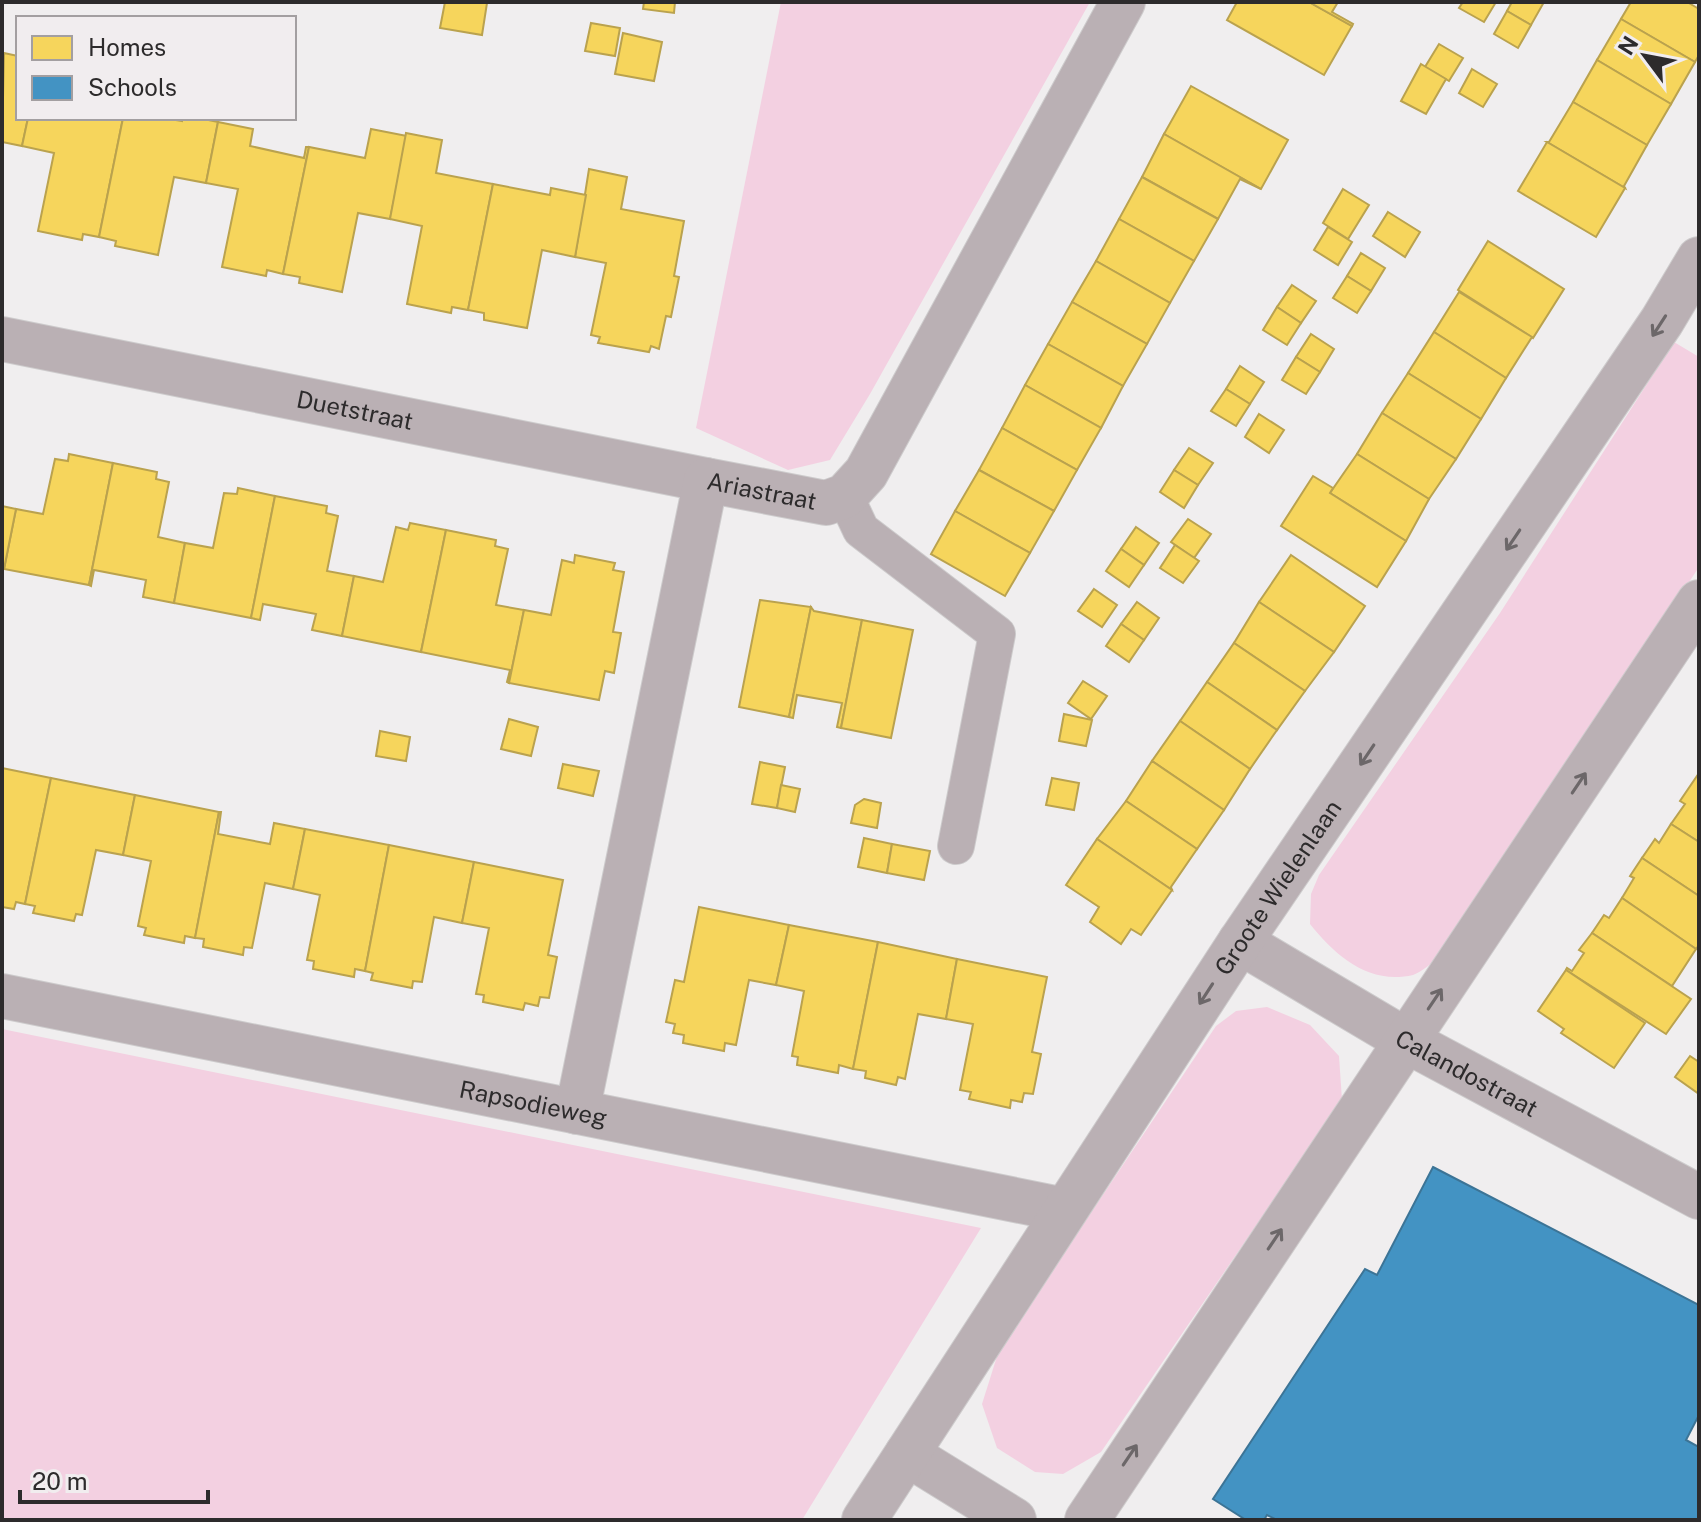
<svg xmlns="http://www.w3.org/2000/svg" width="1701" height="1522" font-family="'Public Sans',sans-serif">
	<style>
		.green { fill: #f3d0e1 }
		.homes { fill: #f6d55c; stroke: #baa24e; stroke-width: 2 }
		.schools { fill: #4393c3; stroke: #3c7496; stroke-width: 2 }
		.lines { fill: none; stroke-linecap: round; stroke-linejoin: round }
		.service-casing { stroke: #cdcbcc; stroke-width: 38 }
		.minor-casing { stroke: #cdcbcc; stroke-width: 46 }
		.service { stroke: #bab0b4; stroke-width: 36 }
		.minor { stroke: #bab0b4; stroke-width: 44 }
		.oneway { stroke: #6c6769 }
		.labels { text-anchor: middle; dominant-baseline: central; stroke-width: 8; stroke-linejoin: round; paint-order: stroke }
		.street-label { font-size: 24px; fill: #2d2b2c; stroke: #f1edef }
	</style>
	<rect width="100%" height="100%" fill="#f0eeef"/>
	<g class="green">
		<path d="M781,2H1090L870,394L830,460L788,470L696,428Z"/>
		<path d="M1674,342L1699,357V567L1439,958C1431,963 1422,972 1413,975C1368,985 1336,956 1310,924L1311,894L1319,875L1500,613Z"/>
		<path d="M1267,1007L1310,1025L1339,1056L1342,1100L1101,1452L1063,1474L1035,1472L997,1448L982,1404L999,1350L1216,1026L1236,1011Z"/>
		<path d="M2,1029L981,1228L802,1520H2Z"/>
	</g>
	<g class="homes">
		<path d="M445,2L487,3L482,35L440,28Z"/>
		<path d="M644,2H675L674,13L643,9Z"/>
		<path d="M1237,2H1309L1352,26L1324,75L1227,20Z"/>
		<path d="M1309,2H1338L1332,12L1353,24L1352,26Z"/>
		<path d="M1463,2H1496L1484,22L1459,8Z"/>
		<path d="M1512,2H1544L1531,25L1507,11Z"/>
		<path d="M1631,2H1687L1699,9V55L1695,62L1621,19Z"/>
		<path d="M1507,11L1531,25L1518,48L1494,34Z"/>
		<path d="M1621,19L1695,62L1671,104L1597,60Z"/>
		<path d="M591,23L620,28L615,56L585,51Z"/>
		<path d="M623,33L662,42L654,81L615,74Z"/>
		<path d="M1439,44L1463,58L1449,81L1425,67Z"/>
		<path d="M4,53L18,56V118H28L22,146L2,142Z"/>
		<path d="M1597,60L1671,104L1647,145L1573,102Z"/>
		<path d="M1421,64L1446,79L1426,114L1401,101Z"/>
		<path d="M1472,69L1497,84L1483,107L1459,93Z"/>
		<path d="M1191,86L1288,140L1261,189L1164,134Z"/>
		<path d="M1573,102L1647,145L1624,186L1625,188L1547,142H1549Z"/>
		<path d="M28,118H123L99,237L83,234L82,240L38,231L54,153L22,146Z"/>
		<path d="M123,118H164L182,121V118H199L218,122L206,183L174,177L158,255L115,246L116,241L99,237Z"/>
		<path d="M218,122L253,129L250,146L304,158L306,147H309L283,274L267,270L266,276L222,267L238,189L206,183Z"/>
		<path d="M371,129L407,136L390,219L358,213L342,292L299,283L300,277L283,274L309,147L365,158Z"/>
		<path d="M406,133L442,140L436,173L493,184L468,310L452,307L451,313L407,304L422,226L390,219Z"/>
		<path d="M1164,134L1261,189L1240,179L1218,219L1142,177Z"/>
		<path d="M1547,142L1625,188L1596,237L1518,191Z"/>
		<path d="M589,169L627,177L621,209L684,221L674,276L679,277L671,317L666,316L659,349L651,346L649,352L598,343L600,337L591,335L606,263L575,257Z"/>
		<path d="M1142,177L1218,219L1194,261L1119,219Z"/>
		<path d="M493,184L550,195L551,188L586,195L575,257L542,250L527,328L484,320V313L468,310Z"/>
		<path d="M1343,189L1369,205L1348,239L1323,223Z"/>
		<path d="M1388,212L1420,232L1405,257L1373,236Z"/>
		<path d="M1119,219L1194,261L1170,303L1096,261Z"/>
		<path d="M1328,227L1352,242L1338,265L1314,250Z"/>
		<path d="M1488,241L1564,289L1533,338L1458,290Z"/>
		<path d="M1361,253L1385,268L1371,291L1347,276Z"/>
		<path d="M1096,261L1170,303L1147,344L1072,302Z"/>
		<path d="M1347,276L1371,291L1357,313L1333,298Z"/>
		<path d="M1292,285L1316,301L1301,323L1277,307Z"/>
		<path d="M1459,292L1532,337L1506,378L1434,332Z"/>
		<path d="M1072,302L1147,344L1123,386L1048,344Z"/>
		<path d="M1277,307L1301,323L1287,345L1263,330Z"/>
		<path d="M1434,332L1506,378L1481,419L1408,373Z"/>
		<path d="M1311,334L1334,349L1320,372L1296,357Z"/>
		<path d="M1048,344L1123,386L1101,428L1025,385Z"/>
		<path d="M1296,357L1320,372L1306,394L1282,380Z"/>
		<path d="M1240,366L1264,382L1250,404L1226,389Z"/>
		<path d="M1408,373L1481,419L1456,459L1382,413Z"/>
		<path d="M1025,385L1101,428L1077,470L1002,428Z"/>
		<path d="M1226,389L1250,404L1236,426L1211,411Z"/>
		<path d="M1382,413L1456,459L1429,499L1357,454Z"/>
		<path d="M1259,414L1284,430L1269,453L1245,437Z"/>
		<path d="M1002,428L1077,470L1054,511L979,470Z"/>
		<path d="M1189,448L1213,463L1198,485L1174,470Z"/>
		<path d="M69,454L113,463L89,585L4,569L16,509L43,514L55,459L68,461Z"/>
		<path d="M1357,454L1429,499L1406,541L1330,493Z"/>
		<path d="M113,463L157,472L156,479L169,482L158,537L185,543L174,603L143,597L146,580L94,570L91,586L89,585Z"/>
		<path d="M979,470L1054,511L1030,553L955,511Z"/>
		<path d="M1174,470L1198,485L1184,508L1160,492Z"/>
		<path d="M1313,476L1333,488L1330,493L1406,541L1377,587L1281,526Z"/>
		<path d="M238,488L275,496L251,618L174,603L185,543L213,548L224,493L237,494Z"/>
		<path d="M275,496L327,506L326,513L338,516L327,571L354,576L342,636L312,630L316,614L263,604L260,620L251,618Z"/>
		<path d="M2,506L16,509L4,569H2Z"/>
		<path d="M955,511L1030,553L1005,596L931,554Z"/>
		<path d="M1188,519L1211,534L1194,558L1171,542Z"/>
		<path d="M410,523L446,530L421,652L342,636L354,576L383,582L396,527L408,530Z"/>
		<path d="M1136,527L1159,543L1144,565L1121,549Z"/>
		<path d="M446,530L496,540L495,546L508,549L496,605L524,610L509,683L507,682L510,670L421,652Z"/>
		<path d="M1175,545L1199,561L1183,583L1160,568Z"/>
		<path d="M1121,549L1144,565L1129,587L1106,571Z"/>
		<path d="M575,555L615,563L613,570L624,572L613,632L621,633L614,673L605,671L599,700L509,683L524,610L551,615L562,560L574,563Z"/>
		<path d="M1291,555L1365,606L1334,652L1259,602Z"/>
		<path d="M1094,589L1117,605L1102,627L1078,611Z"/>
		<path d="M760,600L811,607L789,717L739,707Z"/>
		<path d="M1137,602L1159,618L1144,640L1121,624Z"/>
		<path d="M1259,602L1334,652L1305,691L1234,643Z"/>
		<path d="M811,607L814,611L862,620L841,728L837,727L842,703L797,695L793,718L789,717Z"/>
		<path d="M862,620L913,630L891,738L841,728Z"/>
		<path d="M1121,624L1144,640L1129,662L1106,646Z"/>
		<path d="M1234,643L1305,691L1277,730L1207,682Z"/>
		<path d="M1083,681L1107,696L1091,719L1068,703Z"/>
		<path d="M1207,682L1277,730L1250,769L1180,721Z"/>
		<path d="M1064,714L1092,720L1086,746L1059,741Z"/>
		<path d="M509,719L538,727L531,756L501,749Z"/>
		<path d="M1180,721L1250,769L1224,810L1152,761Z"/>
		<path d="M380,731L410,737L406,761L376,756Z"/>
		<path d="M1152,761L1224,810L1197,849L1126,801Z"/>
		<path d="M760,762L785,767L777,808L752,804Z"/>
		<path d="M563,764L599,771L593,796L558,788Z"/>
		<path d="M2,768L51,778L25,904L16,902L14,909L2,907Z"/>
		<path d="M1699,773V842L1671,824L1685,804L1680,801Z"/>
		<path d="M51,778L135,795L123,855L96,850L82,915L76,914L74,921L33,913L35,906L25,904Z"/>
		<path d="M1052,778L1079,783L1074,810L1046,805Z"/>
		<path d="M781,785L800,789L795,812L777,808Z"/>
		<path d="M135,795L219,812L195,938L185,936L184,943L144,935L146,928L138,926L151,861L123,855Z"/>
		<path d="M864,799L881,803L877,828L851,823L855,805Z"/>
		<path d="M1126,801L1197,849L1171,887L1172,890L1097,839Z"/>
		<path d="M219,812H221L218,834L270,844L274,823L305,829L293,889L265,883L252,948L244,947L243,955L203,947L204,939L195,938Z"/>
		<path d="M1671,824L1699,842V896L1642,858L1655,839L1659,843Z"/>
		<path d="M305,829L389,845L365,971L355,969L354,977L313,969L314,961L307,960L320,895L293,889Z"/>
		<path d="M864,838L892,844L887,873L858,867Z"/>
		<path d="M1097,839L1172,890L1141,935L1131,929L1121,944L1090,922L1099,907L1066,885Z"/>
		<path d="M892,844L930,851L924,880L887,873Z"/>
		<path d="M389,845L474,862L462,923L434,917L422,982L413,981L412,988L371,980L373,973L365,971Z"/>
		<path d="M1642,858L1699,896V945L1696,949L1622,898L1634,878L1630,876Z"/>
		<path d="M474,862L563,880L548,955L557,957L549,998L540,997L538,1006L525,1003L523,1010L483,1002L484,995L476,994L489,928L462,923Z"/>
		<path d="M1622,898L1696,949L1672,986L1592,933L1604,915L1609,918Z"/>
		<path d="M699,907L789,925L776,985L749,980L736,1045L725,1043L724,1051L683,1043L684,1035L673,1033L675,1024L666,1022L675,980L684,982Z"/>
		<path d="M789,925L878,942L853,1069L839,1065L838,1073L797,1065L798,1057L792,1056L804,991L776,985Z"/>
		<path d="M1592,933L1691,999L1666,1034L1566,970L1567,968L1572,971L1584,953L1579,950Z"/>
		<path d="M878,942L957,959L946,1019L918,1014L905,1079L898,1077L896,1085L865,1078L866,1071L853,1069Z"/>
		<path d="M957,959L1047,977L1032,1052L1041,1054L1033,1094L1024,1093L1022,1102L1011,1100L1010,1108L969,1099L971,1092L960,1090L973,1024L946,1019Z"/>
		<path d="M1566,970L1645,1023L1614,1068L1561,1033L1564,1029L1538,1011Z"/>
		<path d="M1690,1056L1699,1062V1094L1675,1077Z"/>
	</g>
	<path class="schools" d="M1433,1167L1699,1305V1415L1686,1440L1699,1447V1520H1277L1267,1515L1264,1520H1246L1213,1499L1365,1269L1377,1275Z"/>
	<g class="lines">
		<defs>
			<path id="service" d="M845,496L861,530L997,634L956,846"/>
			<g id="minor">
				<path id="s1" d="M2,339L706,480"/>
				<path id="s2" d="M1240,942L1407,1041L1699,1197"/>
				<path id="s3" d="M2,996L1065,1210"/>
				<path id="s4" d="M577,1112L706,480L826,503L845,496L866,473L1123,2"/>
				<path d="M907,1454L1014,1520"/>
				<path id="s5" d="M864,1520L1240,942L1662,321L1699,259"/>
				<path d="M1087,1520L1699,602"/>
			</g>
		</defs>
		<use href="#service" class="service-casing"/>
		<use href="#minor" class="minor-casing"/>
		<use href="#service" class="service"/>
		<use href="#minor" class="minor"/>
	</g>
	<defs><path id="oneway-shaft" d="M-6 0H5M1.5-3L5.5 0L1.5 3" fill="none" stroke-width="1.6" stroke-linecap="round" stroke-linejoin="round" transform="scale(2)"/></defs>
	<g class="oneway">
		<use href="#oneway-shaft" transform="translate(1659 326) rotate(123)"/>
		<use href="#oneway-shaft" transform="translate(1513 540) rotate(124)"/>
		<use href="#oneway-shaft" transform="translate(1367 755) rotate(124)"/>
		<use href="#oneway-shaft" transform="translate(1579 783) rotate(-56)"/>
		<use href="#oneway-shaft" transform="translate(1206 994) rotate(123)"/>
		<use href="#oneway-shaft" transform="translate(1435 999) rotate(-56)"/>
		<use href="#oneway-shaft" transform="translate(1275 1239) rotate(-56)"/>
		<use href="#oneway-shaft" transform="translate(1130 1455) rotate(-56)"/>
	</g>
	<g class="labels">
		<g class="street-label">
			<text stroke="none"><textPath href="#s1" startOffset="360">Duetstraat</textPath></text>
			<text stroke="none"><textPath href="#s4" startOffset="702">Ariastraat</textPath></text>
			<text stroke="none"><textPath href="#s5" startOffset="756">Groote Wielenlaan</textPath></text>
			<text stroke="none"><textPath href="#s2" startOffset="262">Calandostraat</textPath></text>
			<text stroke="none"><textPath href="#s3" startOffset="542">Rapsodieweg</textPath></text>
		</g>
	</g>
	<rect width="1701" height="1522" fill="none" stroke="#2d2b2c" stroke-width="8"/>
	<rect x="16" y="16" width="280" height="104" fill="#f1edef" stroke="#a39fa1" stroke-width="2"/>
	<rect x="32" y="36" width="40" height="24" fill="#f6d55c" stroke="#a39fa1" stroke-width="2"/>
	<text x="88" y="56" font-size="24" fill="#2d2b2c">Homes</text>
	<rect x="32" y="76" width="40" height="24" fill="#4393c3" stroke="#a39fa1" stroke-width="2"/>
	<text x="88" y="96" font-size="24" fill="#2d2b2c">Schools</text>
	<g transform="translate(1645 56) rotate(302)" stroke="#f1edef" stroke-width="6" paint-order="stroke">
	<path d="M0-6L14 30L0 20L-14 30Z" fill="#2d2b2c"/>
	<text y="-12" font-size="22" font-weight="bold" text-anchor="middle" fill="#2d2b2c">N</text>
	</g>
	<path d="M20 1490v12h188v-12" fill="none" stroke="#2d2b2c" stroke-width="4"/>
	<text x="32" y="1490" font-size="24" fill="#2d2b2c" stroke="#f1edef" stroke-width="6" paint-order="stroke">20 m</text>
</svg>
